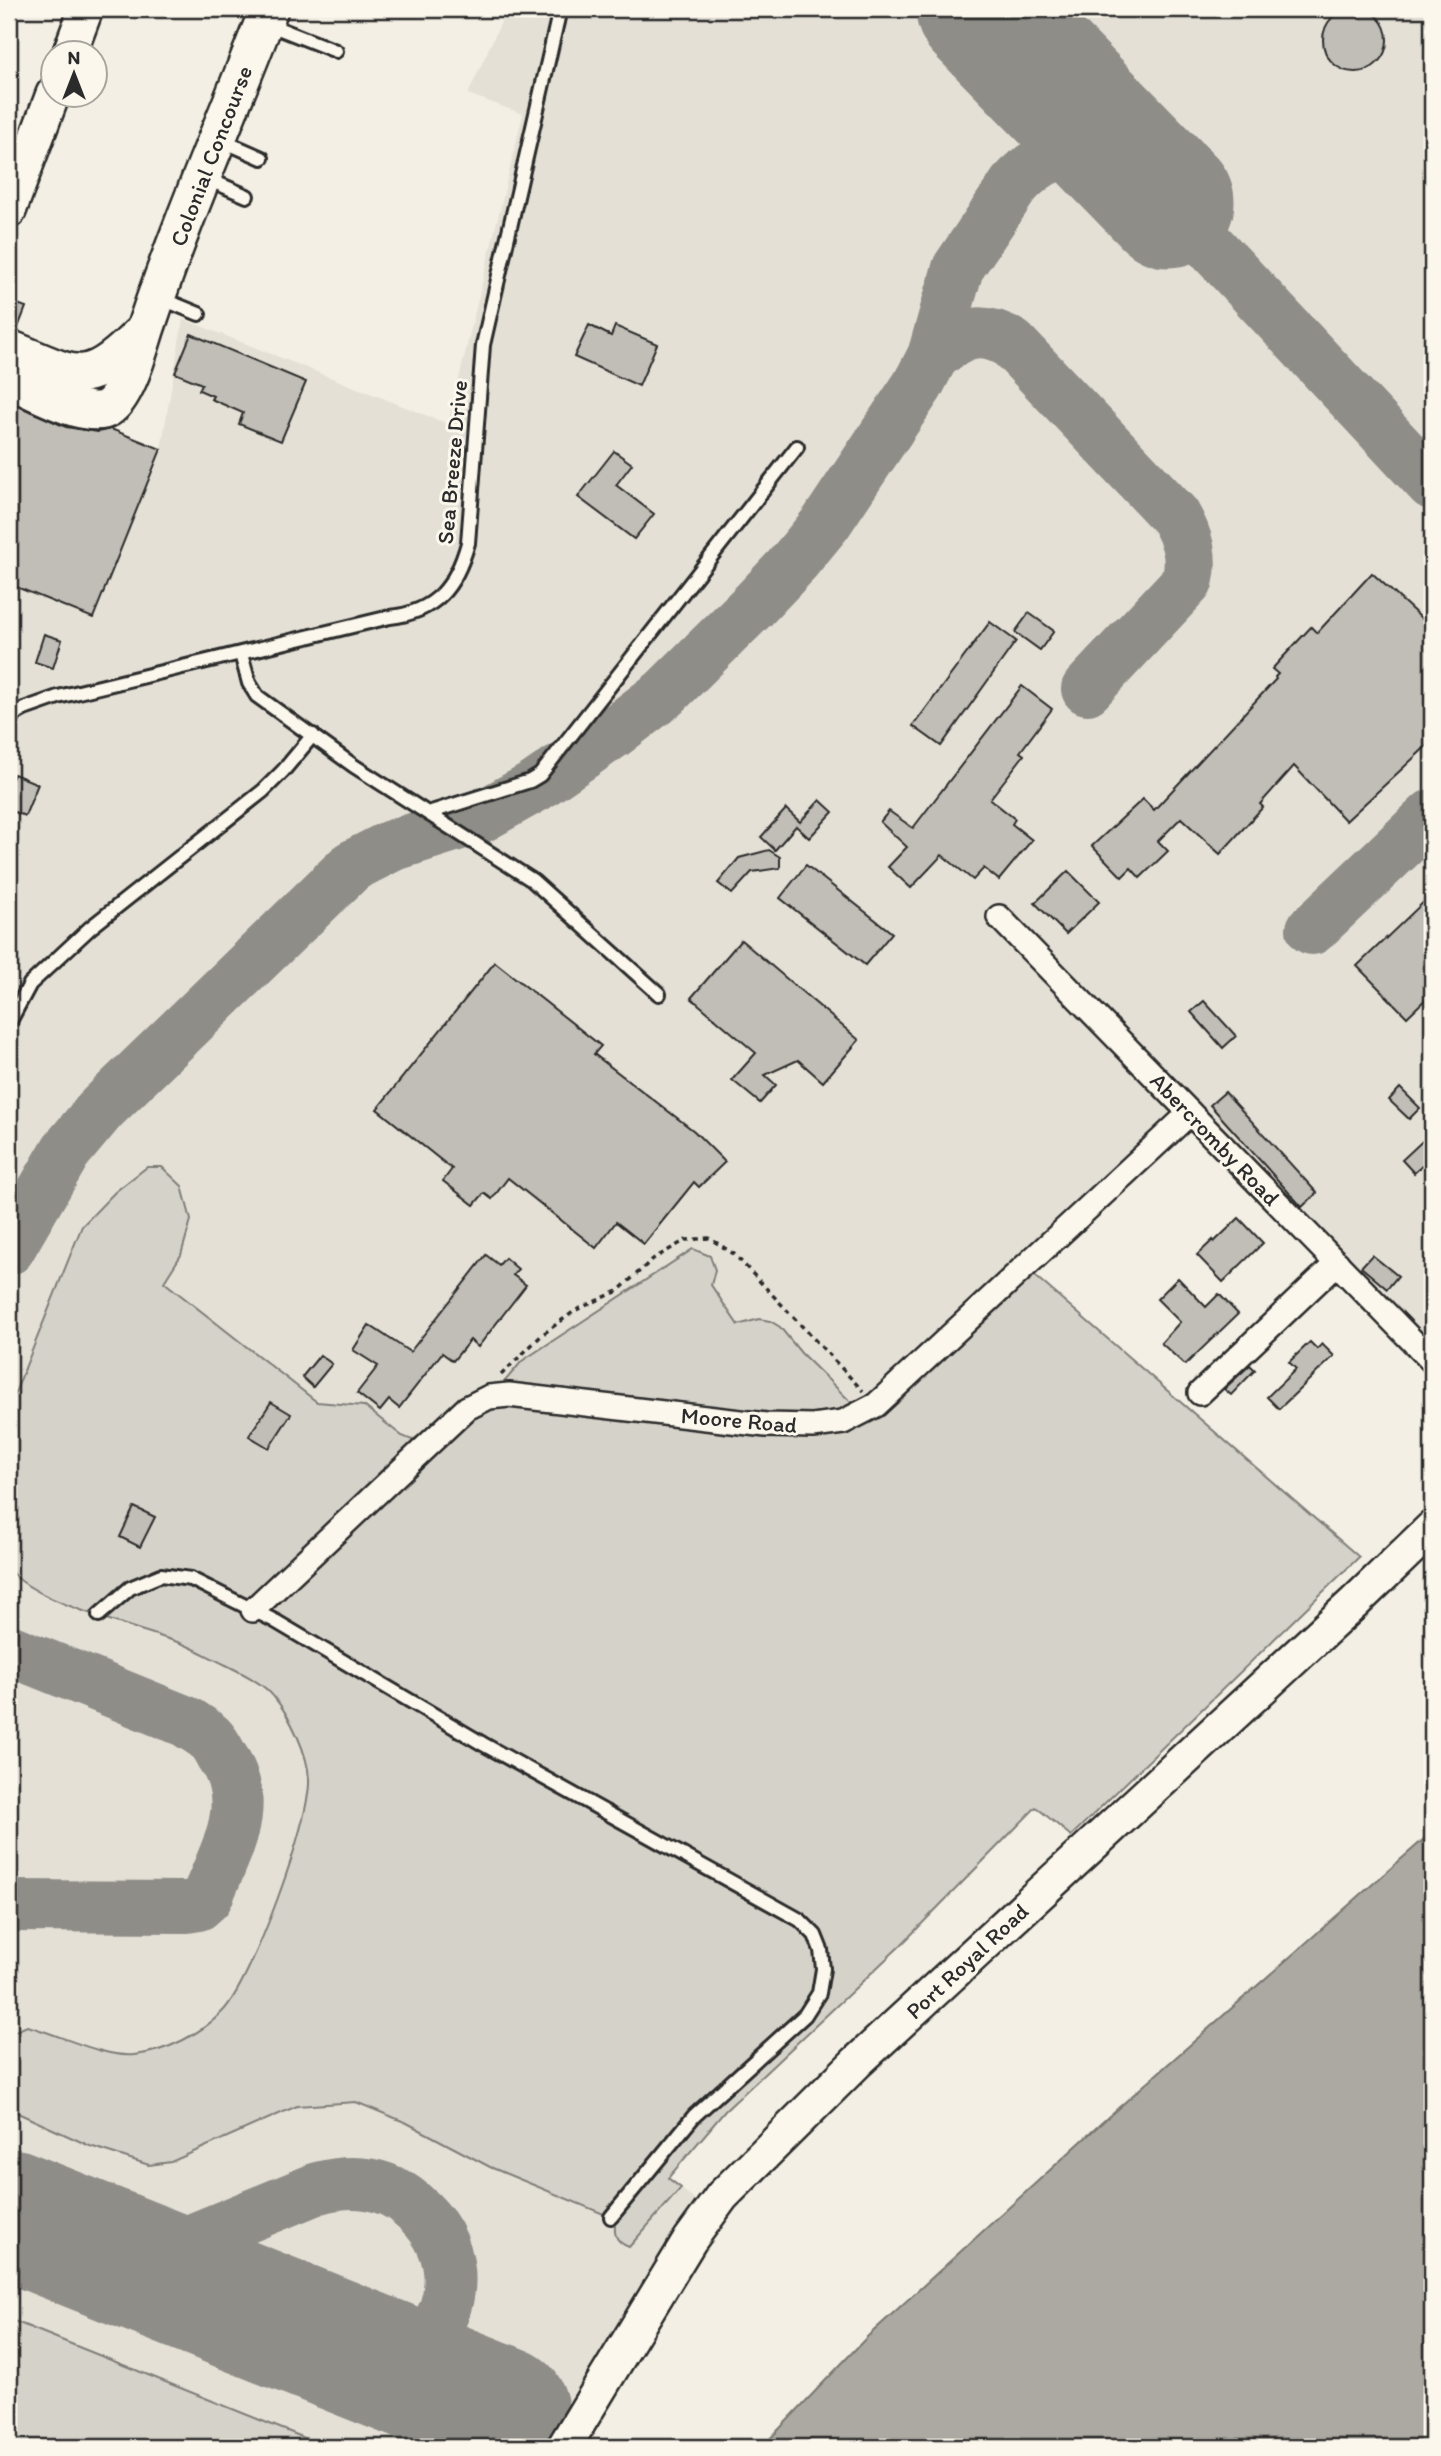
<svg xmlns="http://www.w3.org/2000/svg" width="1441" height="2456" font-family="Itim,sans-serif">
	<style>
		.built { fill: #e4e0d6 }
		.green { fill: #d5d2c9; stroke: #807e7a; stroke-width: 2 }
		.water { fill: #aca9a2; stroke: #787772; stroke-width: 2 }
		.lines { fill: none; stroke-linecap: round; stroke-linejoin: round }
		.taxiway { stroke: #8f8d88; stroke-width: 52 }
		.runway { stroke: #8f8d88; stroke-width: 131 }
		.building { fill: #c0beb6; stroke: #2b2b2b; stroke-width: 2 }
		.service-casing { stroke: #2b2b2b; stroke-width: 18 }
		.minor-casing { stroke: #2b2b2b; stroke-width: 28 }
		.secondary-casing { stroke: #2b2b2b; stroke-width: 38 }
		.primary-casing { stroke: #2b2b2b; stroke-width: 42 }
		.path { stroke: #2b2b2b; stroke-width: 3.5; stroke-dasharray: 5 5; stroke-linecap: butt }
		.service { stroke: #fbf7ec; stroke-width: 12 }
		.minor { stroke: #fbf7ec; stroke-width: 23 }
		.secondary { stroke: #fbf7ec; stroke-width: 33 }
		.primary { stroke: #fbf7ec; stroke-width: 37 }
		.labels { text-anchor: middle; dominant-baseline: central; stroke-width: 6; stroke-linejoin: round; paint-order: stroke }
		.street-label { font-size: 23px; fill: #2b2b2b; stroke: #fbf7ec }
	</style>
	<rect width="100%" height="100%" fill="#f3efe4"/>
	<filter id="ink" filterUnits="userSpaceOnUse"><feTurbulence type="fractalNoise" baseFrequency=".0143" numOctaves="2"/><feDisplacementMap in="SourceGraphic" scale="14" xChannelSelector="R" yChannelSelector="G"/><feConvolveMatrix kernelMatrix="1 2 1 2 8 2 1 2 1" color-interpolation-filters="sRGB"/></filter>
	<g filter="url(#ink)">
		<path class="built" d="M507,9H1432V1353L1206,1144L1193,1134L1183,1132L1026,1268L1359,1557L1071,1836L1036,1807L901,1945L725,2111L668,2178L698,2202L546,2447H9V389L161,449L183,319L448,424L523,114L468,94Z"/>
		<g class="green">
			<path d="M147,1167H162L182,1186L191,1220L181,1255L164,1282L317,1402L364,1406L402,1436L412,1440L467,1408L508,1395L505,1381L522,1361L693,1249L710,1256L715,1270L711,1285L738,1325L759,1319L770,1321L780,1327L801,1353L861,1412L1026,1268L1359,1557L1071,1836L1036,1807L901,1945L725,2111L668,2178L681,2188L629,2247C615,2242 613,2233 616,2219L490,2167L407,2123L356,2102L297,2106L171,2162L149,2165L90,2146L9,2109V2034L27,2026C58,2034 104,2058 134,2055C166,2052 201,2034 223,2011C251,1982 311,1820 309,1779C308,1754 290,1716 274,1697C263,1683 242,1673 226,1665C211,1658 197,1650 183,1644C141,1628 33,1603 9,1569V1408L82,1226L115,1192Z"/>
			<path d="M9,2319L327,2447H9Z"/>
		</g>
		<path class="water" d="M1432,1832V2447H762L867,2337L1108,2117Z"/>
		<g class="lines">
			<g class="taxiway">
				<path d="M933,356C959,334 980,324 1012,344L1175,516C1187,537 1194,558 1187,582L1087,689"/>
				<path d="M1312,929L1432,815"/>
				<path d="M9,1249L66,1151L102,1108L352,866L391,846L479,818L536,786L613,733L664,694L754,605L789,568L826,523L918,385L933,356L958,268L1014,185C1069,124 1119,158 1169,202L1432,484"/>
				<path d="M9,1650L187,1722C194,1727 202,1731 209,1737C214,1742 218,1749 221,1755C255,1804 226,1849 207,1897L198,1905L186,1907L9,1906"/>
				<path d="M112,2256L138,2255L179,2245L318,2188C352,2179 384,2181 412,2205C506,2283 407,2422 297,2364L202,2292"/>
			</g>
			<g class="runway">
				<path d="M981,9L1169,202"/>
				<path d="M9,2214L503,2411"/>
			</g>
		</g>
		<g class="building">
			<circle cx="1355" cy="40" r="32"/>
			<path d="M9,301L26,307L17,330L9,328Z"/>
			<path d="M589,325L611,336L615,326L657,344L639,386L574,357Z"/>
			<path d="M191,334L306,382L281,441L239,424L243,413L211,399L213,396L199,390L202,384L175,373Z"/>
			<path d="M9,402L66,427L98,432L111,429L161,449L93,618L9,584Z"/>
			<path d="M614,451L632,464L616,485L654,514L634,539L578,497Z"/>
			<path d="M1372,573L1432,628V741L1346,821L1294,766L1260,804L1263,807L1220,854L1181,818L1158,841L1168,851L1140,878L1131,868L1122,877L1092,846L1143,799L1154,810L1276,679L1275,677L1278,674L1272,669L1311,627L1317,633Z"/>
			<path d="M1029,613L1054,631L1040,650L1015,632Z"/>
			<path d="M990,622L1016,641L941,746L913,726Z"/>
			<path d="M44,634L62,640L53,668L35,662Z"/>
			<path d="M1022,686L1052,709L1020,752L1024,755L990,799L1015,819L1012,824L1032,840L999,880L984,868L973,880L942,855L911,888L888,867L907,847L880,822L889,811L913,828Z"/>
			<path d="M14,774L38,784L25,816L9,810V787Z"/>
			<path d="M820,800L833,812L809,838L796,826L775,850L761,837L786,809L800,822Z"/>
			<path d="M769,850L780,857V868L752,872L732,894L718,883L739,858Z"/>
			<path d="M806,865L892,933L865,965L780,898Z"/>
			<path d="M1068,871L1099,902L1066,934L1035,903Z"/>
			<path d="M1432,894V993L1407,1017L1357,966Z"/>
			<path d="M741,940L859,1040L823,1082L798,1060L765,1075L776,1085L760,1103L732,1080L756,1053L691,998Z"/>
			<path d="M495,962L601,1046L594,1054L694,1131L725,1162L699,1187L694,1182L644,1244L616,1222L596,1248L508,1178L492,1199L484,1193L474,1205L443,1181L452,1169L377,1109Z"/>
			<path d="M1204,1001L1236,1036L1223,1048L1191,1012Z"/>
			<path d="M1400,1088L1420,1108L1409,1119L1389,1100Z"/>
			<path d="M1225,1092L1317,1193L1302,1207L1210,1105Z"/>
			<path d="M1432,1132V1157L1414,1173L1402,1160Z"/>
			<path d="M1239,1218L1263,1243L1223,1282L1197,1255L1213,1240L1214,1242Z"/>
			<path d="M486,1255L499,1265L505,1258L518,1269L513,1275L526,1285L478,1347L470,1340L453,1361L442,1353L399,1408L389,1400L380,1411L357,1393L378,1366L353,1350L369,1325L410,1352Z"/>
			<path d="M1372,1255L1398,1276L1387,1289L1361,1267Z"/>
			<path d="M1178,1278L1206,1307L1219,1294L1238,1314L1185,1365L1161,1343L1180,1322L1157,1299Z"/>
			<path d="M1310,1342L1317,1349L1322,1344L1334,1356L1279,1409L1267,1397L1296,1369L1289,1362Z"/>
			<path d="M320,1355L332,1364L313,1387L302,1377Z"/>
			<path d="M1250,1365L1255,1370L1231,1395L1224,1389Z"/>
			<path d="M271,1402L291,1414L269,1448L249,1436Z"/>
			<path d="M134,1507L155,1517L140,1547L120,1537Z"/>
		</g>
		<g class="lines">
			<defs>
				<g id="service">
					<path d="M265,23L336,51"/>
					<path d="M221,140L262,158"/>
					<path d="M205,178L247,196"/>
					<path d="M160,298L199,314"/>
					<path d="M241,654L249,683L257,696L354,766L532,880L659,994"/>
					<path d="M9,717L24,709L58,697L390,617C436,612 456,586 468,543L483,345L560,9"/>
					<path d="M428,813L530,781L540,775L797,447"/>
					<path d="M9,1023L30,984L90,928L263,791L283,771L313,735"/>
					<path d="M99,1615L130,1588L161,1575L191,1579L275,1621L483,1744L800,1920L815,1935L821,1950L823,1969L819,1993L805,2015L694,2116L611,2217"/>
				</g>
				<g id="minor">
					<path d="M999,917L1432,1361"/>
					<path d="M1200,1393L1337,1263"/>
					<path d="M253,1610L467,1408L489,1397L509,1395L766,1425L813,1426L843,1422L876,1405L1190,1113"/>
				</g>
				<g id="secondary">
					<path d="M70,52L86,9"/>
					<path d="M9,211L53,94"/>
					<path d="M564,2447L690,2240L722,2196L857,2062L1354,1603L1432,1528"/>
				</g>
				<g id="primary">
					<path d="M9,349C75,375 84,392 139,336"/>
					<path d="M9,379C30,388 88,421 108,408C127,396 139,348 146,327C182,219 228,115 269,9"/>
				</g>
			</defs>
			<use href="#service" class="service-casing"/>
			<use href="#minor" class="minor-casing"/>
			<use href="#secondary" class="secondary-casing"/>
			<use href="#primary" class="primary-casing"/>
			<path class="path" d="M501,1375L543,1334L576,1310L618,1291L653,1259L686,1240L709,1238L734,1254L863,1391"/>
			<use href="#service" class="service"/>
			<use href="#minor" class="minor"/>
			<use href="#secondary" class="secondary"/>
			<use href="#primary" class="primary"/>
		</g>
	</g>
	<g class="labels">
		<g class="street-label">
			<text transform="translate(211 156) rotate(-69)">Colonial Concourse</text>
			<text transform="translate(452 462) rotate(-85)">Sea Breeze Drive</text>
			<text transform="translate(1215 1139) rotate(46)">Abercromby Road</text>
			<text transform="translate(739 1420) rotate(5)">Moore Road</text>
			<text transform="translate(967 1961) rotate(-43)">Port Royal Road</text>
		</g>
	</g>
	<rect width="1441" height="2456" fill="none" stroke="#fbf7ec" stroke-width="35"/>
	<rect x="18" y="18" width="1406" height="2421" fill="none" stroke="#2b2b2b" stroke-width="2.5" filter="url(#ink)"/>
	<g transform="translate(74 74)"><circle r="33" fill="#fbf7ec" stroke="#a8a59f" stroke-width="2"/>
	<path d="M0-5L12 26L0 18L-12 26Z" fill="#2b2b2b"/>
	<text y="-10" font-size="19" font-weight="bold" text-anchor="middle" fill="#2b2b2b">N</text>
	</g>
</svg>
